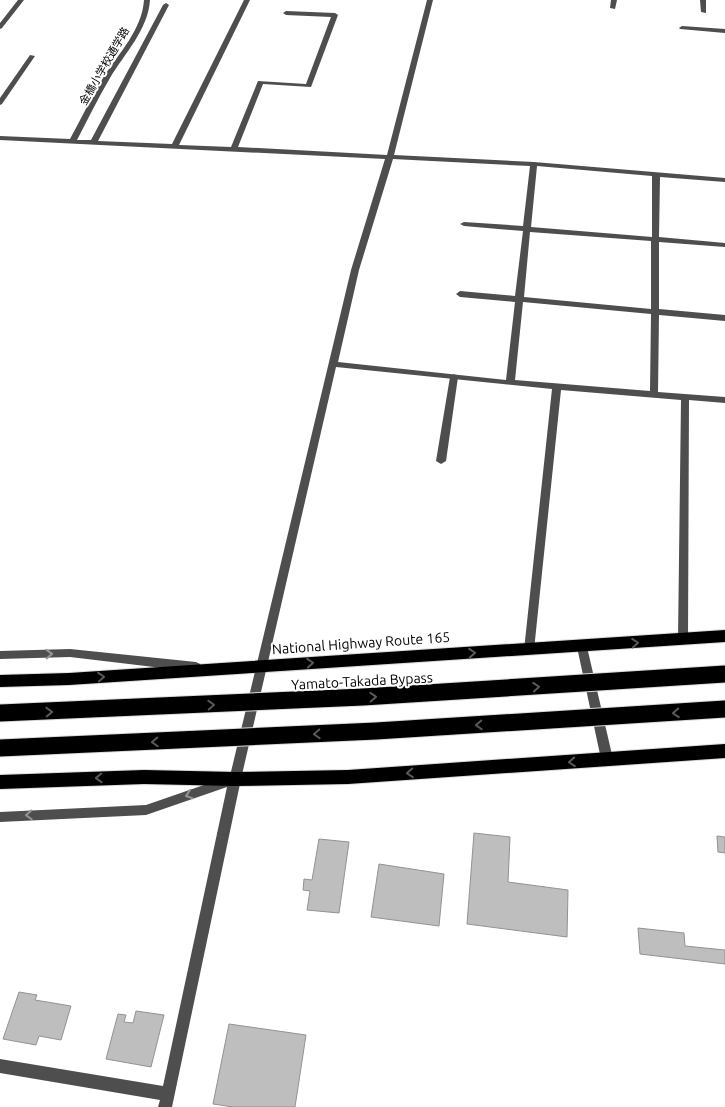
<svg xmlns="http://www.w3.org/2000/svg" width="725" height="1107" font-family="Ubuntu,'Noto Sans JP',sans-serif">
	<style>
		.building { fill: #bebebe; stroke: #929292 }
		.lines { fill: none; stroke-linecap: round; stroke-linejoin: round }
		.trunk-casing { stroke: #dbdbdb; stroke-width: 2 }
		.service { fill: #4e4e4e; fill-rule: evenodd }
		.minor { fill: #4e4e4e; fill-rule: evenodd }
		.trunk { fill: #000; fill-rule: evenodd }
		.trunk-bridge-casing { stroke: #dbdbdb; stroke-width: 19; stroke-linecap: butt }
		.trunk-bridge { stroke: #000; stroke-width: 17 }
		.oneway { stroke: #595959 }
		.oneway2 { stroke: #959595 }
		.labels { text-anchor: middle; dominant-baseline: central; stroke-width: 4; stroke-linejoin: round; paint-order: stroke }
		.far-street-label { font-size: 11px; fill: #000; stroke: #fff }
		.street-label { font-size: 14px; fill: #000; stroke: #fff }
	</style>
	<rect width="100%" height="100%" fill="#fff"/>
	<g class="building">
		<path d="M474,833L510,837L508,882L568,890L567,937L467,924Z"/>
		<path d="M717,836L725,837V853L718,852Z"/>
		<path d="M319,839L349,842L339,913L307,910L310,891L303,890L304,879L312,880Z"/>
		<path d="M379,864L444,874L439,926L371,917Z"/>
		<path d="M638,928L684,933L685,946L725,950V964L640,954Z"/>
		<path d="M19,992L37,995L35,1000L71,1006L61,1040L39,1036L36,1045L3,1039Z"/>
		<path d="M136,1011L164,1015L151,1067L106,1059L118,1014L126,1015L124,1022L133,1023Z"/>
		<path d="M229,1024L306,1035L295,1107H233L213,1104Z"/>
	</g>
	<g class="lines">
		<defs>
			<g id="trunk">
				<path d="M725,630V642L69,685L0,687V675L69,673Z"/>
				<path d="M725,744V758L348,784L235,786L144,784L0,789V775L144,770L235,772L348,770Z"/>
			</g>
		</defs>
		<use href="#trunk" class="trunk-casing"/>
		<path class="service" d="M454,374L458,377L446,461L441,464L436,461L450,377Z"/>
		<g class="minor">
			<path d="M18,0H24L2,28L0,29V23Z"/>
			<path d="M144,0H150C148,30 125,53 110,78C98,98 88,119 77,140H91L163,5L166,3L169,5L98,141L172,144L244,0H250L179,145L231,147L258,81L306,84L331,17L286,15L283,13L286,11L335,13L338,15L311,87L263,84L238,147L387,155L427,0H433L394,155L534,162L725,178V182L660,177L659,237L725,243V247L659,242V309L725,315V321L659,315L658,392L725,397V403L689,400L688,639L687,642L683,643L679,642L678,639L681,400L561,390L534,650L533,653L529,654L525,653L524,650L552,389L336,367L241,779L172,1107H158L160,1100L0,1073V1059L163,1086L227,787L146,815L0,822V812L146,805L230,776L351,270L385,159L0,140V136L70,139C81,119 91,98 103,78C119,53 142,30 144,0ZM393,159L530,166L523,226L464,222L460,224L464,226L523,231L515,296L460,291L456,294L460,297L515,302L506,380L338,362L359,270ZM537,166L652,176V237L531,227ZM530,232L651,241V309L524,297ZM523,302L651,314L650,391L515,380Z"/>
			<path d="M611,0H617L615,9L610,8Z"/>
			<path d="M700,0H706V13L701,12Z"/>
			<path d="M682,26L725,29V33L680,29L679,28Z"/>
			<path d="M30,55L35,56L2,104L0,105V98Z"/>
			<path d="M582,643L586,644L587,647L613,759L611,763L607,764L603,763L601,759L577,647L578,644Z"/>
			<path d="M70,649L196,662L200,664L201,667L200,670L196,672L70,657L0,659V651Z"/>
		</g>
		<use href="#trunk" class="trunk"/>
		<defs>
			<g id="trunk-bridge">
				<path d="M0,713L363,697L725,674"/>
				<path d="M0,748L376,731L725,709"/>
			</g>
		</defs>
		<use href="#trunk-bridge" class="trunk-bridge-casing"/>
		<use href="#trunk-bridge" class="trunk-bridge"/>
	</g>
	<defs><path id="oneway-chevron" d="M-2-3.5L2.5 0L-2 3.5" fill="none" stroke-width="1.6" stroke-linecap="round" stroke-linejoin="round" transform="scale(1.25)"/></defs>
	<g class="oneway">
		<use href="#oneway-chevron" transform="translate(635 643) rotate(-4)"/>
		<use href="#oneway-chevron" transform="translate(472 653) rotate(-4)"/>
		<use href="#oneway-chevron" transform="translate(310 663) rotate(-4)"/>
		<use href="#oneway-chevron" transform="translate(101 677) rotate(-4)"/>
		<use href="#oneway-chevron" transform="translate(536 687) rotate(-4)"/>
		<use href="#oneway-chevron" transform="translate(373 697) rotate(-3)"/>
		<use href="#oneway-chevron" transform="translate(211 705) rotate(-3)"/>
		<use href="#oneway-chevron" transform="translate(49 712) rotate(-2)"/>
		<use href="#oneway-chevron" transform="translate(676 713) rotate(176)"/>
		<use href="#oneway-chevron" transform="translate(479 725) rotate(177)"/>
		<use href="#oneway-chevron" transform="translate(317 734) rotate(177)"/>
		<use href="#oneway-chevron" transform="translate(155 742) rotate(177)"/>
		<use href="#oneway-chevron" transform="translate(572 762) rotate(176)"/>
		<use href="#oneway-chevron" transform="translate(410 773) rotate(176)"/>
		<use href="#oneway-chevron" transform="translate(99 778) rotate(178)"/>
	</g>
	<g class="oneway2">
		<use href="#oneway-chevron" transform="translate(49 654) rotate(-2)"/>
		<use href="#oneway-chevron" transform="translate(189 795) rotate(161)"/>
		<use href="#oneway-chevron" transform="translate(29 815) rotate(177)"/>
	</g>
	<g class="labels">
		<g class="far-street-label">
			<text transform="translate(104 66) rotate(-60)">金橋小学校通学路</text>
		</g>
		<g class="street-label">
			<text transform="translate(361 643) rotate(-4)">National Highway Route 165</text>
			<text transform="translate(362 681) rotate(-3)">Yamato-Takada Bypass</text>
		</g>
	</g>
</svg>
